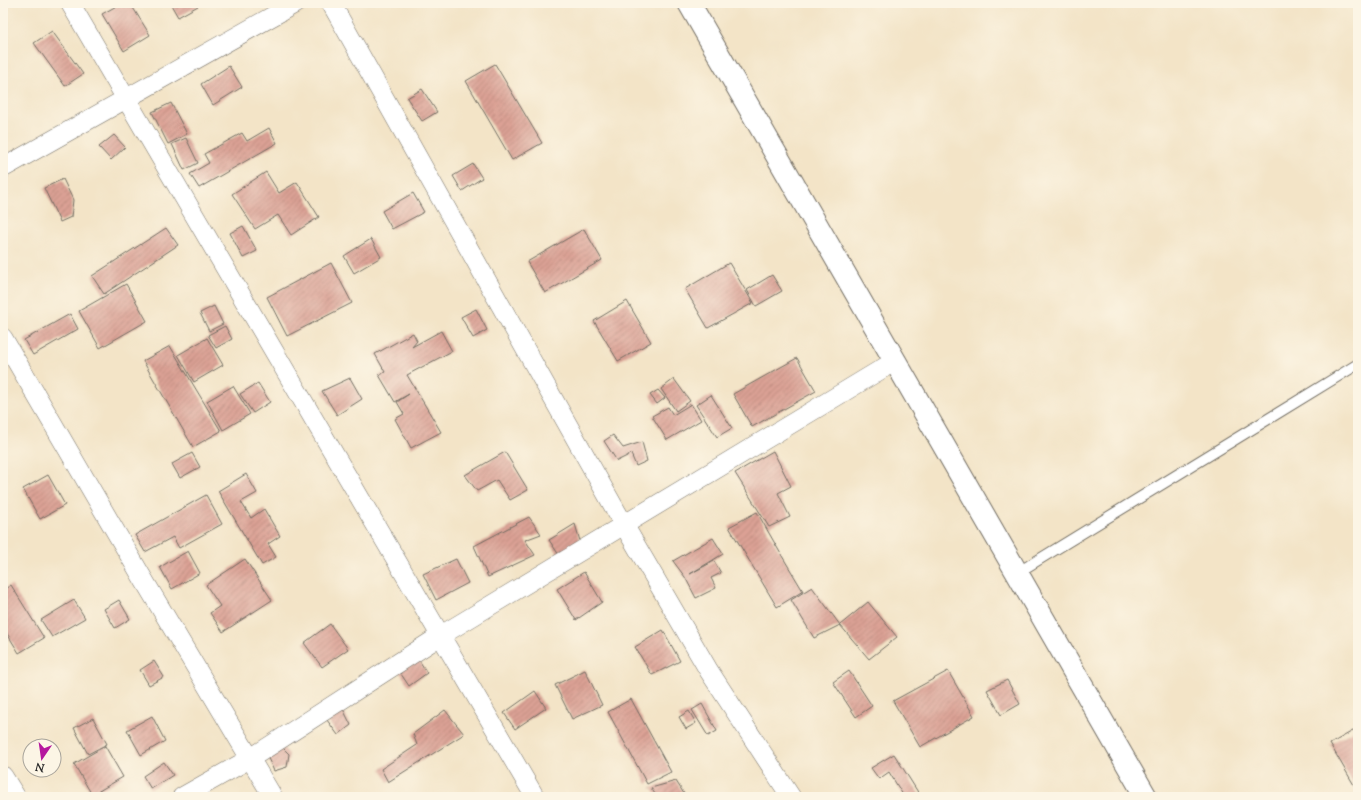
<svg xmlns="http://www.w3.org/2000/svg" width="1361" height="800" font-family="'Sorts Mill Goudy',serif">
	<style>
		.building { fill: url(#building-hatch) }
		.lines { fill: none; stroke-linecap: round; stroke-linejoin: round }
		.service-casing { stroke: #716c62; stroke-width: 12 }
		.minor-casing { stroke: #716c62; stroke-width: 20 }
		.tertiary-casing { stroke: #716c62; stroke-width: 24 }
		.service { stroke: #fff; stroke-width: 10 }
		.minor { stroke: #fff; stroke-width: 19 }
		.tertiary { stroke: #fff; stroke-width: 22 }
	</style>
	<defs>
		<pattern id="building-hatch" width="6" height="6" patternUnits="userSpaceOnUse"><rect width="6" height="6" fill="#dba194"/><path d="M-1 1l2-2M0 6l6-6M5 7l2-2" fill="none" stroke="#b28379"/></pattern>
	</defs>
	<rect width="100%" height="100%" fill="#fcf5e5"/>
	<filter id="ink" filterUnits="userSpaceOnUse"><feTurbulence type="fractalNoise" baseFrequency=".025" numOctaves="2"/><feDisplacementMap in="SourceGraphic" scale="8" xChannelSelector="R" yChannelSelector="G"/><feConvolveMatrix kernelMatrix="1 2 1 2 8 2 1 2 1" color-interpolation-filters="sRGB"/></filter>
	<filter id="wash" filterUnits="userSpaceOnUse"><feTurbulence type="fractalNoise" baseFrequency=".012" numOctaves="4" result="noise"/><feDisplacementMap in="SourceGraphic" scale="16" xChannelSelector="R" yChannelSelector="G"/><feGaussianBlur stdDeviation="0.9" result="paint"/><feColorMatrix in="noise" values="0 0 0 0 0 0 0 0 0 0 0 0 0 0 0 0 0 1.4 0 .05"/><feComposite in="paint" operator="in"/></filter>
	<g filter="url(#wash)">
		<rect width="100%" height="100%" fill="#f3e4c7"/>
		<g id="blocks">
			<g class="building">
				<path d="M122,3H130L150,35L124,51L102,14Z"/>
				<path d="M170,3H197L198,6L178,17Z"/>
				<path d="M52,31L83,74L65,86L34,43Z"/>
				<path d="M495,64L542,143L512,160L466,81Z"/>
				<path d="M229,66L242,87L213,105L201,84Z"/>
				<path d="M422,89L437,112L422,121L407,98Z"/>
				<path d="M171,103L187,134L168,144L152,112Z"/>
				<path d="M269,128L277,143L199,188L190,174L209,163L204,154L242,133L247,141Z"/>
				<path d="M114,135L125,147L111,160L99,147Z"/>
				<path d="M186,138L198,163L184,170L172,144Z"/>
				<path d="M473,164L482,178L462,191L453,176Z"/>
				<path d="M266,172L279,193L297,182L319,217L291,235L278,215L255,229L232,194Z"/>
				<path d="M63,179L73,200L71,217L60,222L44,188Z"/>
				<path d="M413,193L424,212L392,229L382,211Z"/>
				<path d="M243,226L257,251L243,258L230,233Z"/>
				<path d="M166,228L178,245L104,294L92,276Z"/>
				<path d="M584,229L602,260L545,293L527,262Z"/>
				<path d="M371,239L381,257L354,273L344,256Z"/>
				<path d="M331,263L352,303L287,336L267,297Z"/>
				<path d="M729,263L753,303L708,328L685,289Z"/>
				<path d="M772,275L782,291L756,306L747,290Z"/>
				<path d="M126,284L147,321L100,348L79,311Z"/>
				<path d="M627,301L651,342L618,361L594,321Z"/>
				<path d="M214,306L223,324L209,331L200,313Z"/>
				<path d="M476,309L487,330L473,338L461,317Z"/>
				<path d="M70,314L78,329L33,355L24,340Z"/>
				<path d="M225,326L232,339L216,348L208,335Z"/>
				<path d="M441,331L452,351L407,375L441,432L411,448L395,419L404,414L397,402L409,394L395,402L379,375L385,372L375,354L413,333L417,341L412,347Z"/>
				<path d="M207,338L223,365L194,382L178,355Z"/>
				<path d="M170,346L221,431L193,447L143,361Z"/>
				<path d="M797,358L816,391L752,427L733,394Z"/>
				<path d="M350,378L362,399L337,415L322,391Z"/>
				<path d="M674,379L690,401L676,411L661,389Z"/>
				<path d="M258,383L270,402L253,413L240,394Z"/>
				<path d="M233,386L250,414L223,430L207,401Z"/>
				<path d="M658,390L665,398L657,404L650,395Z"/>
				<path d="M711,395L732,428L717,437L696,405Z"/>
				<path d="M691,404L701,420L667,440L652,416L668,407L673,415Z"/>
				<path d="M613,435L623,448L642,442L647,461L636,466L631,454L617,461L604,441Z"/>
				<path d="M773,451L791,486L778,493L790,517L769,527L735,473Z"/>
				<path d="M505,452L528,490L510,500L497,480L477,491L465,475Z"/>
				<path d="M192,453L200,467L180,478L172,464Z"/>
				<path d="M246,474L257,493L241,502L251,518L264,509L280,536L268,544L276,557L262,565L218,491Z"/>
				<path d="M48,475L65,505L40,519L23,489Z"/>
				<path d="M206,495L222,524L179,548L173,537L145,552L135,535Z"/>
				<path d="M757,512L782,556L803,591L777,607L729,527Z"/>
				<path d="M529,517L541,534L525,540L535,555L488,577L474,546Z"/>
				<path d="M575,524L580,541L559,555L549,540Z"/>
				<path d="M713,538L723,554L690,574L714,561L721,573L711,578L716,588L696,598L685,577L673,561Z"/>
				<path d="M188,551L200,573L172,589L160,567Z"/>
				<path d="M245,559L272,600L223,632L210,613L220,606L206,585Z"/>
				<path d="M456,559L468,583L436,600L423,574Z"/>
				<path d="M584,572L602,602L576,620L557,589Z"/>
				<path d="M11,585L44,638L19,653L3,627V590Z"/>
				<path d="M812,587L840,625L814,638L791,600Z"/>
				<path d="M74,600L85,618L52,637L41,620Z"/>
				<path d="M119,600L130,619L115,628L104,609Z"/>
				<path d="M868,602L897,637L869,659L840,625Z"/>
				<path d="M330,624L348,649L322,667L304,643Z"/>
				<path d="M663,630L680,661L652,675L635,647Z"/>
				<path d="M419,660L427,673L409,686L399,671Z"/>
				<path d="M154,661L164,677L149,685L140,670Z"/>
				<path d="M585,670L602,705L572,719L555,685Z"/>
				<path d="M849,671L872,706L856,717L833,682Z"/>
				<path d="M948,671L974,716L920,747L893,701Z"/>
				<path d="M1007,680L1020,704L1001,715L987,690Z"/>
				<path d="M535,691L546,708L515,729L504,713Z"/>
				<path d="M631,699L671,772L647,784L608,712Z"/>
				<path d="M702,704L717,731L708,736L692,710Z"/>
				<path d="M341,705L351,725L338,735L324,716Z"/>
				<path d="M445,710L464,734L388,782L381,769L417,745L413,734Z"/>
				<path d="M689,711L696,723L686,729L679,717Z"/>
				<path d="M152,716L165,741L141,755L127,730Z"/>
				<path d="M93,718L107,744L88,754L74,728Z"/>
				<path d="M1358,728V782L1354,785L1330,744Z"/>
				<path d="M279,744L289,754L287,767L274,771L266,754Z"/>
				<path d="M105,746L123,777L92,795L74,764Z"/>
				<path d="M894,754L921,797H900L903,795L889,772L879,779L871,768Z"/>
				<path d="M164,762L173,775L151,789L143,776Z"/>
				<path d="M676,781L686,797H657L651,788Z"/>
			</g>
		</g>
	</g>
	<g filter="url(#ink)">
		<use href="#blocks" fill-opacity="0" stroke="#716c62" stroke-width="1"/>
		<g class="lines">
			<defs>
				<path id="service" d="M1017,573L1358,364"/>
				<g id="minor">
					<path d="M70,3L535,797"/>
					<path d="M331,3L624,525L709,671L791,797"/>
					<path d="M3,168L296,3"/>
					<path d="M3,338L142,577L273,797"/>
					<path d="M3,776L16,797"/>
					<path d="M182,797L251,758L440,636L895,361"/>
				</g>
				<path id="tertiary" d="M689,3L1146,797"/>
			</defs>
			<use href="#service" class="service-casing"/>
			<use href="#minor" class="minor-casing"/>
			<use href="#tertiary" class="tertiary-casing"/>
			<use href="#service" class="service"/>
			<use href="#minor" class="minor"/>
			<use href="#tertiary" class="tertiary"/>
		</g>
	</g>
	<rect width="1361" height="800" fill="none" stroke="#fcf5e5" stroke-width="16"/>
	<g transform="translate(42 758) rotate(193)"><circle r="19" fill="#fcf5e5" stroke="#a8a49b"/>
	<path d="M0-3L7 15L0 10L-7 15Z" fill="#b5179e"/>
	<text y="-6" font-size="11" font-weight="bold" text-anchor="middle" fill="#2b2b2b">N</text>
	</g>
</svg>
